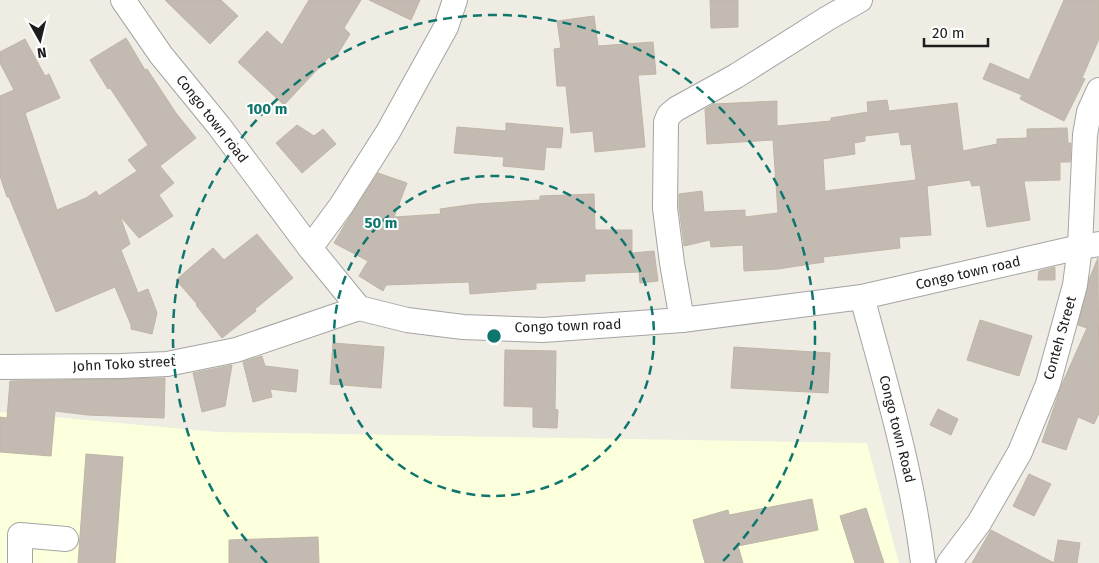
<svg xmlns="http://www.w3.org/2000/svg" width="1099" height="563" font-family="'Fira Sans',sans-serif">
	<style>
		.education { fill: #fbffdb }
		.building { fill: #c3bbb2; stroke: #c0b4a5; fill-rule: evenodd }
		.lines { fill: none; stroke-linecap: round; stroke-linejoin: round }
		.minor-casing { stroke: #a4a4a4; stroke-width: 26 }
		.minor { stroke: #fff; stroke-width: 24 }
		.ring { fill: none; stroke: #0f766e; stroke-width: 2.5; stroke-dasharray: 9 6 }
		.labels { text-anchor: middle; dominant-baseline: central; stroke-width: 4; stroke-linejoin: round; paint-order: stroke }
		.street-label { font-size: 14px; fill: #1d1d1d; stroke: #fff }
		.centre { fill: #0f766e; stroke: #fff; stroke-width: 2.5 }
		.ring-label { font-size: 15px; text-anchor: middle; font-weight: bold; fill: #0f766e; stroke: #fff; stroke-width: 4; stroke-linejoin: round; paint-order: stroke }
	</style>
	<rect width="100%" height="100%" fill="#eeece3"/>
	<path class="education" d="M0,412L218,432L867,443L899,563H0Z"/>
	<g class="building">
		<path d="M165,0H221L238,16L210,44Z"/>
		<path d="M309,0H361L344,28L350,34L334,60L329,57L284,105L238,62L267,31L282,45Z"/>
		<path d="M369,0H420L411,20Z"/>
		<path d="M710,0H738V27L711,28Z"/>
		<path d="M1064,0H1099V39L1082,78L1085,79L1064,121L1020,99L1022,95L983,79L990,63L1029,80Z"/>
		<path d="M594,16L598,46L653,42L656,74L638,75L645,147L595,152L593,131L571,133L566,86H557L554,49L561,48L557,21Z"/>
		<path d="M126,38L145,70L147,69L176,113L196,138L160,166L174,183L159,195L173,216L139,238L120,216L130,244L121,250L138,293L148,289L157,313L152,334L131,329V325L115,287L56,312L9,197H7L0,176V96L14,90L0,63V52L25,39L45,76L49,74L60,98L25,113L57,210L86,198L96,191L99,196L137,171L128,160L148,145L110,88L108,89L90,60Z"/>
		<path d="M887,100L889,111L957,103L963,151L997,144V139L1027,138V129L1067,128L1068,143H1071L1070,162H1060V180L1024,181L1030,220L987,227L980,185L972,186L970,180L927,186L931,235L899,237L900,248L823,257L824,262L778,269L744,271L743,245L711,247L710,240L684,246L679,207V194L702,191L704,212L745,210V217L778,213L773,140L707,144L705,109L714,104L777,101V126L831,121V118L868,112L867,102ZM899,132L901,145L911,144L916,180L825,191L823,159L855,154L854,143L865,141V136Z"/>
		<path d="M506,123L563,128L561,148L546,147L544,170L503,166L504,157L454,153L457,127L506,131Z"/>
		<path d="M297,125L314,136L323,129L336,144L302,173L276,143Z"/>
		<path d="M378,173L407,183L394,217L441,214L440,209L476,204L540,200V196L594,194L595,230H632V253L654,251L658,281L640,283L639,272L585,274V281L536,283V289L470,294L469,282L386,285L383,291L359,276L368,261L334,243L344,226Z"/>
		<path d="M257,234L293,278L255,309L256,311L222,338L196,305L197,304L176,280L213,248L224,260Z"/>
		<path d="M1098,258L1099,413L1094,424L1078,417L1066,450L1042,442L1062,384L1087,328L1078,325L1090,277Z"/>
		<path d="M1055,267V280H1038L1039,271Z"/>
		<path d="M980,320L1032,336L1019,376L967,360Z"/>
		<path d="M333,343L384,347L381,388L330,384Z"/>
		<path d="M734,347L830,353L828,393L731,388Z"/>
		<path d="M505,350L556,351L555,409L558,410L557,428L533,427V407L504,406Z"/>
		<path d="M262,356L265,366L298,370L296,392L270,389L272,397L253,402L243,362Z"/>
		<path d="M232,365L225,406L202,412L193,373Z"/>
		<path d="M165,378L164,418L88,415L55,411L51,456L0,452V417L7,418L10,381Z"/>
		<path d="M938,409L958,419L951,435L930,425Z"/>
		<path d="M86,454L123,457L115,563H78Z"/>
		<path d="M1029,474L1051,484L1034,516L1013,506Z"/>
		<path d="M812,499L818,530L738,546L743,563H705L693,520L728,510L729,515Z"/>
		<path d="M866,508L884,563H855L840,516Z"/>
		<path d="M991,530L1054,563L1058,540L1080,543L1077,563H972Z"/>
		<path d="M318,537L319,563H229V540Z"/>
	</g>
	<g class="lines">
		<defs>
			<g id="minor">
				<path d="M123,0L161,55L219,126L310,248L359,308L407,320L463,327L543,330L682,320L862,297L1080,247L1099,244"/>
				<path d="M310,248L341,206L388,132L446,27L455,0"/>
				<path d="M862,297C886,385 912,472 923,563"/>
				<path d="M682,320L672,263L665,208L666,122L669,115L676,109L736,76L828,18L860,0"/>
				<path d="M0,367L121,366L167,364L236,350L359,308"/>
				<path d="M20,563V535L66,539"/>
				<path d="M949,563L979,523L1020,452L1048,384L1075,285L1080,247L1085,135L1089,112L1099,90"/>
			</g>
		</defs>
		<use href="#minor" class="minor-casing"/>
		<use href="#minor" class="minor"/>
	</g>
	<g class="ring">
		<circle cx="494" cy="336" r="160"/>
		<path d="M267 563A321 321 0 1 1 721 563"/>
	</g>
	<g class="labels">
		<g class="street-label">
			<text transform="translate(212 119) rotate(52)">Congo town road</text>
			<text transform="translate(968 273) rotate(-13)">Congo town road</text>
			<text transform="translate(568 326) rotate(-2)">Congo town road</text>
			<text transform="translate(1060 338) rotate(-74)">Conteh Street</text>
			<text transform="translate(124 364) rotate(-3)">John Toko street</text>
			<text transform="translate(897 429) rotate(76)">Congo town Road</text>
		</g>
	</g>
	<circle cx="494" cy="336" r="8" class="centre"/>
	<g class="ring-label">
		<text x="267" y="114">100 m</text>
		<text x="381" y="228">50 m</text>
	</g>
	<g transform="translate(40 40) rotate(172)" stroke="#ffffff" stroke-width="4" paint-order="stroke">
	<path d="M0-4L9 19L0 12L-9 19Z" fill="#1d1d1d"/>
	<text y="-8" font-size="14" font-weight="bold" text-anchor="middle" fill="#1d1d1d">N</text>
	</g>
	<path d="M924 38v8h64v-8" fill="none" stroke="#1d1d1d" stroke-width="2.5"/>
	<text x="932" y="38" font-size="15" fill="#1d1d1d" stroke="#ffffff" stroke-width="4" paint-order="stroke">20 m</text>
</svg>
